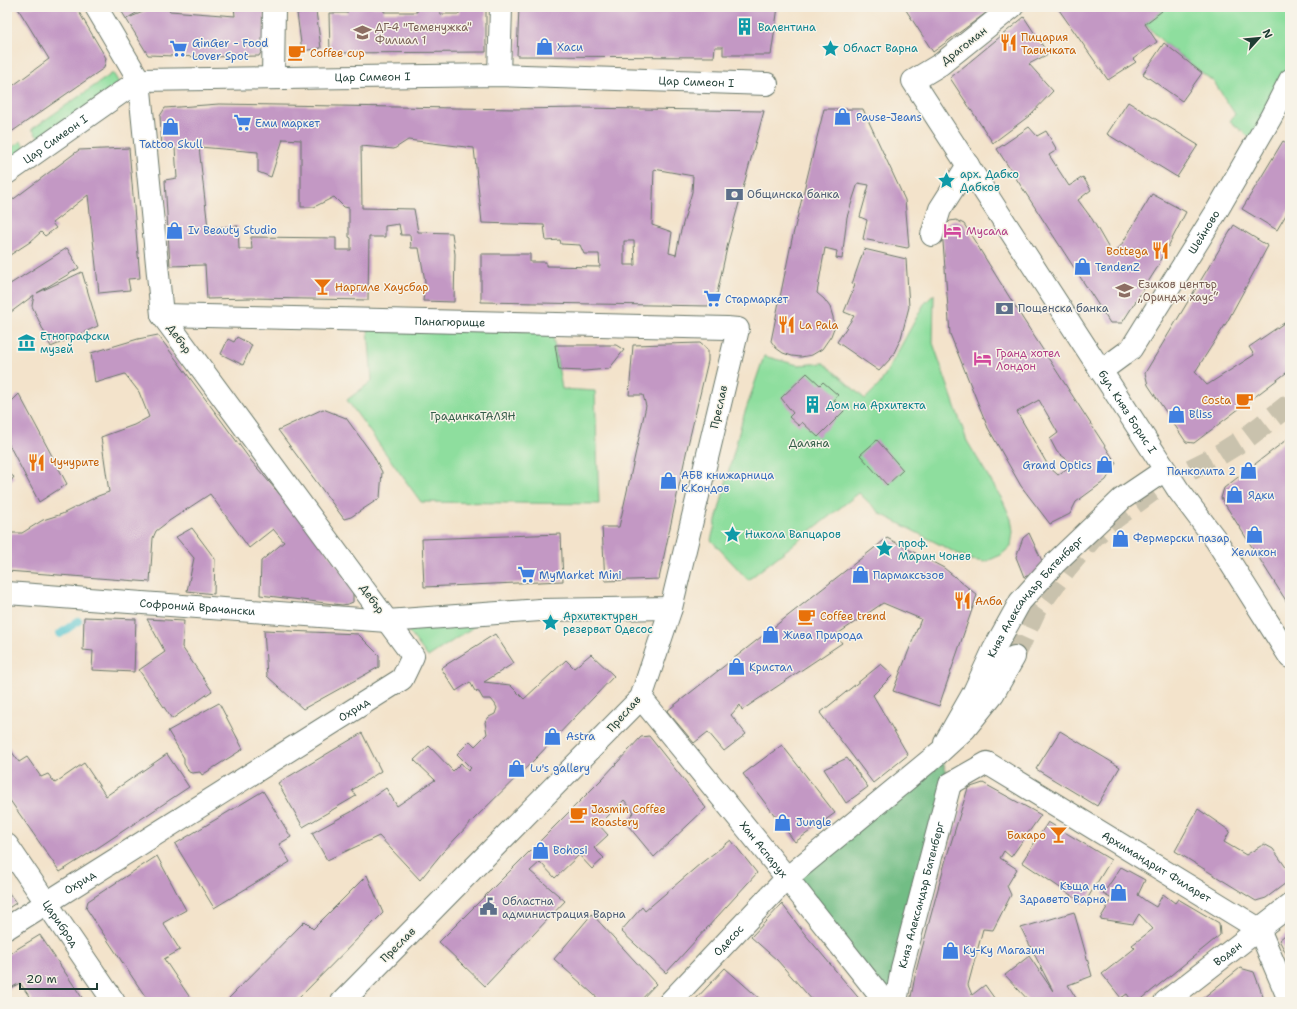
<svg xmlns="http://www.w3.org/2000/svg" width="1297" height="1009" font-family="'Shantell Sans',sans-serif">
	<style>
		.green { fill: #8ede9e; stroke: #568e69 }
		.forest { fill: #72bd85; stroke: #487d5c }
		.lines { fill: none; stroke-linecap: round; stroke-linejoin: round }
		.stream { stroke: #59c6d0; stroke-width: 8 }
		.building { fill: #c398c4; fill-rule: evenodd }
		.secondary-tunnel { stroke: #c9c2ad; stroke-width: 22; stroke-dasharray: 22 11; stroke-linecap: butt }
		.street-casing { stroke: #697769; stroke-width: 24 }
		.secondary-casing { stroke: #697769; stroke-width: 24 }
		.street { stroke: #fff; stroke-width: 22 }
		.secondary { stroke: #fff; stroke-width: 22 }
		.labels { text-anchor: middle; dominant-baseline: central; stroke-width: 3; stroke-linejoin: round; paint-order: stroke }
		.education-label { font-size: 11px; fill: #785e54; stroke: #f7f3e8; text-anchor: start }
		.culture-label { font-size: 11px; fill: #0d838f; stroke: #f7f3e8; text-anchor: start }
		.food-label { font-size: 11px; fill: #c56008; stroke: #f7f3e8; text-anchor: start }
		.shop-label { font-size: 11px; fill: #366cbe; stroke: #f7f3e8; text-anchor: start }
		.street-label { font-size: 11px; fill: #1f3d34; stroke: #f7f3e8 }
		.service-label { font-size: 11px; fill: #4e5e75; stroke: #f7f3e8; text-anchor: start }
		.hotel-label { font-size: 11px; fill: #b23c85; stroke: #f7f3e8; text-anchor: start }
		.park-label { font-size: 11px; fill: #355d49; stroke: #f7f3e8 }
	</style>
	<rect width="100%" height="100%" fill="#f7f3e8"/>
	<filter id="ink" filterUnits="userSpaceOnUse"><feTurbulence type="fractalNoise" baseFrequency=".025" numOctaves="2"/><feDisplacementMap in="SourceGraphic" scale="8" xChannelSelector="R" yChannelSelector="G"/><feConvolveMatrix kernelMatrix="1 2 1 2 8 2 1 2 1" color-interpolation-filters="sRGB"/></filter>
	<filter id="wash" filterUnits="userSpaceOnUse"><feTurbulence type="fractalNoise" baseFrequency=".012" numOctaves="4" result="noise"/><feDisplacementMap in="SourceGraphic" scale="16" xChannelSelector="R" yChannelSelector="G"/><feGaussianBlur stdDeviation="0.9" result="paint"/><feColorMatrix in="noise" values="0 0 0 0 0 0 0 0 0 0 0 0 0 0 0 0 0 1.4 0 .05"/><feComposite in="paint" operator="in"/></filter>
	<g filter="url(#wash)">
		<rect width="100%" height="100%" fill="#f3e3cb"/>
		<g class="green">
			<path d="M1159,7H1290V80L1256,143L1230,121L1235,114L1214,82L1164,43L1145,24L1162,11Z"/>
			<path d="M113,73L119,83L40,140L32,129Z"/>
			<path d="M21,141L27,150L7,164V151Z"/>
			<path d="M934,294L933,343L967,441L1003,501L1011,519L1013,531L1011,546L1001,555L985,562L971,560L956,553L881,514L859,493L748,580L711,540L742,421L764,356L798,365L824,363L865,399L880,384L924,304Z"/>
			<path d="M368,329L552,331L562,389L595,391L599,504L421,502L347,400L372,381Z"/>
			<path d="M495,613L428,657L400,620Z"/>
		</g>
		<path class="forest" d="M940,752L950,784L896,1002L787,878Z"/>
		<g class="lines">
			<path class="stream" d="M60,634L78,621"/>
		</g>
		<g id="blocks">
			<g class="building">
				<path d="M17,7H76L106,58L104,68L7,135V90L49,59Z"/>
				<path d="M119,7H146L126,19L155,7H163L170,11L235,16L234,7H264L265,45L259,56L201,57L148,55Z"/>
				<path d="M347,7H384V12H417V7H440V14H459V7H486V52L330,53L329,13H347Z"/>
				<path d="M519,7H778L771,55H723V47H715L714,57L517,56Z"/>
				<path d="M904,7H994L933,52Z"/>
				<path d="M1057,7H1159L1162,11L1145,24L1157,42L1133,59L1136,62L1108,80Z"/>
				<path d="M316,11L321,48L302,51L297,13Z"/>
				<path d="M1024,17L1048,54L1029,64L1053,91L1029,116L993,143L950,78Z"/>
				<path d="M1164,43L1202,73L1182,101L1143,74Z"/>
				<path d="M1128,102L1198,145L1177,177L1107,134Z"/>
				<path d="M219,104L515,109L581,108L764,111L728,243L715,303L709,306L481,302V254H530V262H546V266L600,267L599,254H584L580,245L561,244L560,240L546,241L544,225L482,223L474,148L408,140L394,149L361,146L362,208L414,209L418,232L452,233L455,254L454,302L423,301L425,281L419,248H411L410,235H401L399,224L385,226V237H369L368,300L251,298L207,299L205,265L170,266L165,180L177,178L175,148L162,149L160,116L165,108ZM283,139L301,140V207H314L334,197L344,207L349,208V237L351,238V250H336V238L251,237L252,249H239L238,226L208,228L199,147L258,152V172L271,177ZM654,169L693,176L692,192L680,234L676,255L669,253L672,232L652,225ZM624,241H634L635,265H624Z"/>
				<path d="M824,109H863L905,200L909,247L907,248L863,239L867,220L860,217L869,185L858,183L847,217L842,259L836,258L837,251L825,248L817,293L824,299L830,307L833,317L834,328L831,336L822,349L812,355L801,357L792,356L783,353L776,348L771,341L792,239Z"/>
				<path d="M1029,127L1037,136L1046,131L1057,150L1049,155L1069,186L1083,177L1091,190L1078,200L1092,219L1112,254L1120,247L1152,194L1186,212L1157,268L1122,323H1110L997,149Z"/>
				<path d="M1283,141L1290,145V208L1277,230L1242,209Z"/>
				<path d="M129,148L140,278L128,279L130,290L99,293L88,195L52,223L56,228L45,236L41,232L30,242L7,257V204L79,150Z"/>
				<path d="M956,220L964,224L1023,319L1116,463L1106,480L1076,502L1070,514L1050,524L1021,486L988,428L950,334L942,229L950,221ZM1039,400L1058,433L1050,439L1057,452L1073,464L1058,475L1049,467L1017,412Z"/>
				<path d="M1234,225L1268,246L1227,322L1195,372L1207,385L1254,355L1249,347L1290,319V370L1194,443L1186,442L1148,385L1145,373Z"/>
				<path d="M67,248L79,268L37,293L82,272L98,326L51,347L32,306L34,295L7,315V286Z"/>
				<path d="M864,249L906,259L909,307L901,338L892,357L879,371L837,342L854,316L844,312L855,285L852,284Z"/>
				<path d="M158,335L252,462L306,525L352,585L353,594V602L348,604L342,605L260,595L261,561L284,542L273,529L249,548L210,494L169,521L156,531L153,538L150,582L7,571V541L11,533H22L43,520L62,514L98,496L109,492L101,437L134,425L149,417L139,392L125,374L95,383L91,353L138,339Z"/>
				<path d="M237,337L252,345L243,365L221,354L228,339L234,342Z"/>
				<path d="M700,343L708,350V361L687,449L659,579L605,581L602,527H619L646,406L643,395H629L633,345Z"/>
				<path d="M555,345H616L624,350L609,369L584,371L559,370Z"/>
				<path d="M807,373L820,385L823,382L838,395L834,400L844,411L818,437L802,422L799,426L789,417L793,413L781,398Z"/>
				<path d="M19,394L67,484L39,502L7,441V406Z"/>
				<path d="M323,409L346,418L373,455L382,472L380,498L351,517L344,519L278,430Z"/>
				<path d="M1290,437V607L1221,498L1224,488Z"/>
				<path d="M877,440L903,470L887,485L860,455Z"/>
				<path d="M7,472L14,477L7,486Z"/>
				<path d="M192,528L215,559L214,594L187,591L194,558L176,537Z"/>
				<path d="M1029,533L1043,563L1036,573L1024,577L1016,557L1023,538Z"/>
				<path d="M561,534L563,581L424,587L422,539Z"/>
				<path d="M887,538L944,568L977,595L939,706L893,691L921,619L883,603L836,635L842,643L742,710L740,705L731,715L746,734L724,751L708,732L694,743L667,711Z"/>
				<path d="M84,617L136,619L134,672L92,670L93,651L83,650Z"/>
				<path d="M147,619L184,621L182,647L212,691L172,719L139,670L165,652Z"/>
				<path d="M264,630L358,634L379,655V667L303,709L267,676Z"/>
				<path d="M495,634L514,663L484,682L510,685L524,699L566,660L574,668L591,654L614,676L536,758L474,819L442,853L420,880L379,836L327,860L312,833L351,812L386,788L397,806L435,780L414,760L429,746L453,771L461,763L468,771L471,768L457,754L470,741L475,746L487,734L485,722L489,717L495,714L497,708L495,704L491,699H483L479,692L475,691L470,682L456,691L441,668Z"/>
				<path d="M881,664L893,675L873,695L908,755L873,783L820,713Z"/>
				<path d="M219,703L243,749L202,775L200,772L192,773L189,772L184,764V758L168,731Z"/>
				<path d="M1060,731L1120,767L1097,806L1036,769Z"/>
				<path d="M362,733L381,771L352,790L356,796L303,827L278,783Z"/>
				<path d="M649,736L706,808L654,857L625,822L634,812L624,800L599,825L608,835L594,848L604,858L592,869L579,855L555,878L540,862L530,871L565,901L485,986L439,942L603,778L641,737Z"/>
				<path d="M7,745L19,762L27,757L41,777L48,774L55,783L84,763L106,796L167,754L189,787L99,847L60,872L7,796Z"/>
				<path d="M782,745L835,813L795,842L743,774Z"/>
				<path d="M847,758L868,787L846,803L824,769Z"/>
				<path d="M983,783L1041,815L1011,857L1004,851L1000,858L1017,869L1007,886L1011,895L993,930L983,929L968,985L972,995L985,985L997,1002H910L916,971L946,859L968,788Z"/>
				<path d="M263,791L291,837L279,844L290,862L214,908L175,844Z"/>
				<path d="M1198,809L1230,831L1224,842L1246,855L1264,844L1273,849L1290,873V880L1266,898L1256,901L1175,851Z"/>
				<path d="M1048,822L1111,860L1084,904L1022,862Z"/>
				<path d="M731,840L757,873L666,973L621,931L642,907L645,911L700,864Z"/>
				<path d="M157,856L186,910L163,923L180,950L164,959L193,1002H149L86,908L88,901Z"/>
				<path d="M1121,867L1145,880L1138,895L1146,901L1156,907L1163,894L1175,903L1178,899L1219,923L1220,935L1138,1002H1133L1127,994L1121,998L1102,974L1135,948L1132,945L1153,929L1139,914L1133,924L1100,919L1112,899L1103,894Z"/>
				<path d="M367,875L383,913L295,1002H230L229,998L305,921L313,929Z"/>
				<path d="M7,890L16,903L7,909Z"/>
				<path d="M782,904L804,933L862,1002H814L777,960L751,937Z"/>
				<path d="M1074,912L1092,976L1068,985L1076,998L1070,1002H1030L1005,975L1029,956L1053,991L1021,928Z"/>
				<path d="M592,914L656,984L639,1002H602L554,959Z"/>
				<path d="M1290,931V961L1279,940Z"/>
				<path d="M40,935L56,959L85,1002H33L20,983L7,990V955Z"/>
				<path d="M725,968L761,1000L758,1002H693Z"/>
				<path d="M1240,968L1254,972L1265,1002H1198Z"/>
			</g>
		</g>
	</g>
	<g filter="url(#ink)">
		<use href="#blocks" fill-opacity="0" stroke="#697769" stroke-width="1"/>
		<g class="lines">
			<path class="secondary-tunnel" d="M1014,657L1036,609L1067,567L1093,537L1116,517L1156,488L1182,474L1214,458L1246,438L1290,404"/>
			<defs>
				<g id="street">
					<path id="s1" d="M1012,7L941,64L913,81L1179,491L1216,540L1290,657"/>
					<path d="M499,75L501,7"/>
					<path d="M273,78L274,7"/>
					<path id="s2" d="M7,173L139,80L499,75L767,84"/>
					<path d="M932,235L940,209L968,165"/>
					<path id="s3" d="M162,315L727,328L738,329L671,608L641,698L342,1002"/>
					<path id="s4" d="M1101,371L1131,349L1215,214L1271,117L1290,80"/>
					<path id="s5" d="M7,593L387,621L540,610L671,608"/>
					<path id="s6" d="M641,698L787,878L885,1002"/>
					<path id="s7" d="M945,743L974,692L994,649L1020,602L1056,562L1122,499L1165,470"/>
					<path id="s8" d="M7,845L114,1002"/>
					<path id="s9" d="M7,928L402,679L413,656L162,315L139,80L96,7"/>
					<path id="s10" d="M896,1002L902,968L950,784L987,763L1259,929L1290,1002"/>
					<path id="s11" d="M1165,1002L1290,905"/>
				</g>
				<g id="secondary">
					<path id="s12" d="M670,1002L787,878L940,752L965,729L993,694L1014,657"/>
				</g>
			</defs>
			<use href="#street" class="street-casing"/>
			<use href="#secondary" class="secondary-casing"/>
			<use href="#street" class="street"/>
			<use href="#secondary" class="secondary"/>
		</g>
	</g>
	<defs>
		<symbol id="building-bare" viewBox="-9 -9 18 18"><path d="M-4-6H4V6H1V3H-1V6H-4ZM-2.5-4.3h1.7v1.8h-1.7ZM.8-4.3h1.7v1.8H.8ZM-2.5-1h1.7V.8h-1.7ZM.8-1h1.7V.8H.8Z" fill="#0f9aa8" stroke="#f7f3e8" stroke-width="2.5" paint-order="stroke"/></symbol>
		<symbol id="school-bare" viewBox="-9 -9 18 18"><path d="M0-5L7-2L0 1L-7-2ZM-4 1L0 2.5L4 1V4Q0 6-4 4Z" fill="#8d6e63" stroke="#f7f3e8" stroke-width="2.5" paint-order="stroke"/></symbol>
		<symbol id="restaurant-bare" viewBox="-9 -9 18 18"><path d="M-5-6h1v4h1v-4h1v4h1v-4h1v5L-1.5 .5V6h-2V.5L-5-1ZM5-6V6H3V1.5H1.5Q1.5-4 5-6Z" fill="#e8710a" stroke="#f7f3e8" stroke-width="2.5" paint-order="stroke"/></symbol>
		<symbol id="shop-bare" viewBox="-9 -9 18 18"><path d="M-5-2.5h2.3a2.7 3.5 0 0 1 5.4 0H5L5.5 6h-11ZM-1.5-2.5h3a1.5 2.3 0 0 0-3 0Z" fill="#3f7fe0" stroke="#f7f3e8" stroke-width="2.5" paint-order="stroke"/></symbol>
		<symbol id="sight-bare" viewBox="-9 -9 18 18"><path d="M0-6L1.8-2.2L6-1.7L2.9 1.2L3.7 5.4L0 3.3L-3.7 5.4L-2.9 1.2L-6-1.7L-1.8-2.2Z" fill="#0f9aa8" stroke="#f7f3e8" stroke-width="2.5" paint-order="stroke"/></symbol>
		<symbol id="supermarket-bare" viewBox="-9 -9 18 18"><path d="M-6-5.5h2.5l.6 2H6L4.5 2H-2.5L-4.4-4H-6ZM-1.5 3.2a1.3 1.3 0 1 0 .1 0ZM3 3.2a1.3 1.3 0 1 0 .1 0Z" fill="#3f7fe0" stroke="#f7f3e8" stroke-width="2.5" paint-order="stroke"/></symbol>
		<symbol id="cafe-bare" viewBox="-9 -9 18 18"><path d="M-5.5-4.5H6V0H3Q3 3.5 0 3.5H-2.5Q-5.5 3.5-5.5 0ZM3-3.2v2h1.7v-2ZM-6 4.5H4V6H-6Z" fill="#e8710a" stroke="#f7f3e8" stroke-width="2.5" paint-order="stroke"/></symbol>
		<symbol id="bank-bare" viewBox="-9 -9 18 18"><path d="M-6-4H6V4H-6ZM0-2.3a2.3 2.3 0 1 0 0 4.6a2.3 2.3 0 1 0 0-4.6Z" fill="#5c6f8a" stroke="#f7f3e8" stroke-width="2.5" paint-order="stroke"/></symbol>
		<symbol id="hotel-bare" viewBox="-9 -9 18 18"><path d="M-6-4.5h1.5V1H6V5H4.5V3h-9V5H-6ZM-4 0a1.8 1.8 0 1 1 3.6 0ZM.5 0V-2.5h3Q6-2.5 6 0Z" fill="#d1479c" stroke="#f7f3e8" stroke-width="2.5" paint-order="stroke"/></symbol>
		<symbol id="bar-bare" viewBox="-9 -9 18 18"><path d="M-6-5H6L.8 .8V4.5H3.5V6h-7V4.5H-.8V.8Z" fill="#e8710a" stroke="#f7f3e8" stroke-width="2.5" paint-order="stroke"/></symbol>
		<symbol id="museum-bare" viewBox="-9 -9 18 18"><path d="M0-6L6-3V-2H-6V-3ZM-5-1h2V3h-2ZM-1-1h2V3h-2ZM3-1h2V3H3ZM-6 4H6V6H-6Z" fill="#0f9aa8" stroke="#f7f3e8" stroke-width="2.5" paint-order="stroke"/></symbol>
		<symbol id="civic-bare" viewBox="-9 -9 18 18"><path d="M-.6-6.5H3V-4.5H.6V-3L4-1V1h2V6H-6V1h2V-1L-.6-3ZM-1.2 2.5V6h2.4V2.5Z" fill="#5c6f8a" stroke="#f7f3e8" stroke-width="2.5" paint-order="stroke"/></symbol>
	</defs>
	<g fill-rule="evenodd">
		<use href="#building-bare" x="732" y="14" width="25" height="25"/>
		<use href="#school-bare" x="350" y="20" width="25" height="25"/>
		<use href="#restaurant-bare" x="996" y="30" width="25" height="25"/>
		<use href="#shop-bare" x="532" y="34" width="25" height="25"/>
		<use href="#sight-bare" x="818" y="36" width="25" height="25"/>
		<use href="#supermarket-bare" x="166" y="36" width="25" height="25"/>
		<use href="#cafe-bare" x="284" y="40" width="25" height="25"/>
		<use href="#shop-bare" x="830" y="104" width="25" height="25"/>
		<use href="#supermarket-bare" x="230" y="110" width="25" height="25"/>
		<use href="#shop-bare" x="158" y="114" width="25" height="25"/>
		<use href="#sight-bare" x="934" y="168" width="25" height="25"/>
		<use href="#bank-bare" x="722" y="182" width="25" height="25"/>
		<use href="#shop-bare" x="162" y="218" width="25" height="25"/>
		<use href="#hotel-bare" x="940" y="218" width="25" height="25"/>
		<use href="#restaurant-bare" x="1148" y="238" width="25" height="25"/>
		<use href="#shop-bare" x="1070" y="254" width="25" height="25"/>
		<use href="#bar-bare" x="310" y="274" width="25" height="25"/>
		<use href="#school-bare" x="1112" y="278" width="25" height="25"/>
		<use href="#supermarket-bare" x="700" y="286" width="25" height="25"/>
		<use href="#bank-bare" x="992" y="296" width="25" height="25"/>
		<use href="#restaurant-bare" x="774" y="312" width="25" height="25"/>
		<use href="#museum-bare" x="14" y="330" width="25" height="25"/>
		<use href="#hotel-bare" x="970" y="346" width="25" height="25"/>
		<use href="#cafe-bare" x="1232" y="388" width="25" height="25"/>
		<use href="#building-bare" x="800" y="392" width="25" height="25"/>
		<use href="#shop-bare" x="1164" y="402" width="25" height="25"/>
		<use href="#restaurant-bare" x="24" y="450" width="25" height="25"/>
		<use href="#shop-bare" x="1092" y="452" width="25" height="25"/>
		<use href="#shop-bare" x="1236" y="458" width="25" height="25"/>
		<use href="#shop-bare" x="656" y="468" width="25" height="25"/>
		<use href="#shop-bare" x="1222" y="482" width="25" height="25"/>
		<use href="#sight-bare" x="720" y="522" width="25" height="25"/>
		<use href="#shop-bare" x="1242" y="522" width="25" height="25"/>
		<use href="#shop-bare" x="1108" y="526" width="25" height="25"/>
		<use href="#sight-bare" x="872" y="536" width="25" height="25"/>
		<use href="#supermarket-bare" x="514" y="562" width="25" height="25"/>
		<use href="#shop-bare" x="848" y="562" width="25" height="25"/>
		<use href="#restaurant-bare" x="950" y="588" width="25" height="25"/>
		<use href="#cafe-bare" x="794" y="604" width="25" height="25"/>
		<use href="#sight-bare" x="538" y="610" width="25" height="25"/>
		<use href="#shop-bare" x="758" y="622" width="25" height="25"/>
		<use href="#shop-bare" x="724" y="654" width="25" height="25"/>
		<use href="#shop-bare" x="540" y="724" width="25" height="25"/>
		<use href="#shop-bare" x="504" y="756" width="25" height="25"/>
		<use href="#cafe-bare" x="566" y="802" width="25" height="25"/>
		<use href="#shop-bare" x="770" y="810" width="25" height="25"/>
		<use href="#bar-bare" x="1046" y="822" width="25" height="25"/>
		<use href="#shop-bare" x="528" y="838" width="25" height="25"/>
		<use href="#shop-bare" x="1106" y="880" width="25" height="25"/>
		<use href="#civic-bare" x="476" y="894" width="25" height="25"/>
		<use href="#shop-bare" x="938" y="938" width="25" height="25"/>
	</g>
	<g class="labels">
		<g class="education-label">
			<text x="375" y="27">ДГ-4 "Теменужка"<tspan x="375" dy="13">Филиал 1</tspan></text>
			<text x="1138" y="284">Езиков център<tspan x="1138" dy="13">„Ориндж хаус“</tspan></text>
		</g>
		<g class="culture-label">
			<text x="758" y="27">Валентина</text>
			<text x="843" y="48">Област Варна</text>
			<text x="960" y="174">арх. Дабко<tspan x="960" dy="13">Дабков</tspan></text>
			<text x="40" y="336">Етнографски<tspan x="40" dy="13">музей</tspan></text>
			<text x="826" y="405">Дом на Архитекта</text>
			<text x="745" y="534">Никола Вапцаров</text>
			<text x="898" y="543">проф.<tspan x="898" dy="13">Марин Чонев</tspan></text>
			<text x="563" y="616">Архитектурен<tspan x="563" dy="13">резерват Одесос</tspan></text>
		</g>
		<g class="food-label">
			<text x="1021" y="37">Пицария<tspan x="1021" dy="13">Тавичката</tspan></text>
			<text x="310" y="53">Coffee cup</text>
			<text x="1148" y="251" text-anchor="end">Bottega</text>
			<text x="335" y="287">Наргиле Хаусбар</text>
			<text x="799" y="325">La Pala</text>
			<text x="1231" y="400" text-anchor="end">Costa</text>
			<text x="50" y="462">Чучурите</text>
			<text x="975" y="601">Алба</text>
			<text x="820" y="616">Coffee trend</text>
			<text x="591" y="809">Jasmin Coffee<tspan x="591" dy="13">Roastery</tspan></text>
			<text x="1046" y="835" text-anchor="end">Бакаро</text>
		</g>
		<g class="shop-label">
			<text x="192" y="43">GinGer - Food<tspan x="192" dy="13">Lover Spot</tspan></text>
			<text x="557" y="47">Хаси</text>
			<text x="856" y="117">Pause-Jeans</text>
			<text x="255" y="123">Еми маркет</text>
			<text x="171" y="144" text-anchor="middle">Tattoo Skull</text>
			<text x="188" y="230">Iv Beauty Studio</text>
			<text x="1095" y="267">TendenZ</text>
			<text x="725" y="299">Стармаркет</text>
			<text x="1189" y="414">Bliss</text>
			<text x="1092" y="465" text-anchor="end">Grand Optics</text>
			<text x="1236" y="471" text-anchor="end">Панколита 2</text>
			<text x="681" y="475">АБВ книжарница<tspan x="681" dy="13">К.Кондов</tspan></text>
			<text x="1248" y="495">Ядки</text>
			<text x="1133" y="538">Фермерски пазар</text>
			<text x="1254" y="552" text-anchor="middle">Хеликон</text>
			<text x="539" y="575">MyMarket Mini</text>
			<text x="873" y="575">Пармаксъзов</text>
			<text x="783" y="635">Жива Природа</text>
			<text x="749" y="667">Кристал</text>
			<text x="566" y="736">Astra</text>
			<text x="530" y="768">Lu's gallery</text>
			<text x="796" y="822">Jungle</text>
			<text x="553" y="850">Bohosi</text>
			<text x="1106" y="886" text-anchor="end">Къща на<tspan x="1106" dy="13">Здравето Варна</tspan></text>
			<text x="963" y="950">Ку-Ку Магазин</text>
		</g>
		<g class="street-label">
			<text transform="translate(964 46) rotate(-38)">Драгоман</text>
			<text stroke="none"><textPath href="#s2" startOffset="395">Цар Симеон I</textPath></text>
			<text stroke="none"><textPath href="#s2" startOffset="719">Цар Симеон I</textPath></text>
			<text stroke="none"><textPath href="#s2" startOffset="59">Цар Симеон I</textPath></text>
			<text stroke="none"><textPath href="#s4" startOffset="175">Шейново</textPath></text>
			<text stroke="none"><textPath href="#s3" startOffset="288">Панагюрище</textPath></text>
			<text transform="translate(179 339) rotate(54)">Дебър</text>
			<text transform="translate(719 407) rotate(-77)">Преслав</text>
			<text stroke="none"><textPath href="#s1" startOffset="518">бул. Княз Борис I</textPath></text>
			<text stroke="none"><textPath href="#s7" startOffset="173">Княз Александър Батенберг</textPath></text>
			<text transform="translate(372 599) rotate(54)">Дебър</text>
			<text stroke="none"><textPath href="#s5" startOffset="191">Софроний Врачански</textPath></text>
			<text stroke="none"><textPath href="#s9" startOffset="410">Охрид</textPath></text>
			<text transform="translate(624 714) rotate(-48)">Преслав</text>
			<text stroke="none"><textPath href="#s6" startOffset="195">Хан Аспарух</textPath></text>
			<text stroke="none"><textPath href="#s10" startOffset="466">Архимандрит Филарет</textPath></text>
			<text stroke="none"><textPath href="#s9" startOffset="86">Охрид</textPath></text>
			<text stroke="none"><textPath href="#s10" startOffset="110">Княз Александър Батенберг</textPath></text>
			<text stroke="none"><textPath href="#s8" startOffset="95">Цариброд</textPath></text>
			<text stroke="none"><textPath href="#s12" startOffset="85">Одесос</textPath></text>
			<text transform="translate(398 945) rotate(-45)">Преслав</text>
			<text stroke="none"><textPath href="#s11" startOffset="79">Воден</textPath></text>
		</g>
		<g class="service-label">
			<text x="747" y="194">Общинска банка</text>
			<text x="1018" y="308">Пощенска банка</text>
			<text x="502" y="901">Областна<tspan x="502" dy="13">администрация Варна</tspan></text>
		</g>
		<g class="hotel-label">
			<text x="966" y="231">Мусала</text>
			<text x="996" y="353">Гранд хотел<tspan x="996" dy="13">Лондон</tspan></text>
		</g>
		<g class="park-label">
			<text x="473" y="416">ГрадинкаТАЛЯН</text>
			<text x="809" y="443">Даляна</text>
		</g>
	</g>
	<rect width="1297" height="1009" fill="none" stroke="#f7f3e8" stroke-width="24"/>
	<g transform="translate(1259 38) rotate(63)" stroke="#f7f3e8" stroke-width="3" paint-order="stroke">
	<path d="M0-3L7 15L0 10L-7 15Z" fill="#1f3d34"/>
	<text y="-6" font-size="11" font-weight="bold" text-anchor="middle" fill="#1f3d34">N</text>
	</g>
	<path d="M20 983v6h77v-6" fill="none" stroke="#1f3d34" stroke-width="2"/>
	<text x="26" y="983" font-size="12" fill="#1f3d34" stroke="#f7f3e8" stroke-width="3" paint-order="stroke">20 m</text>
</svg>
